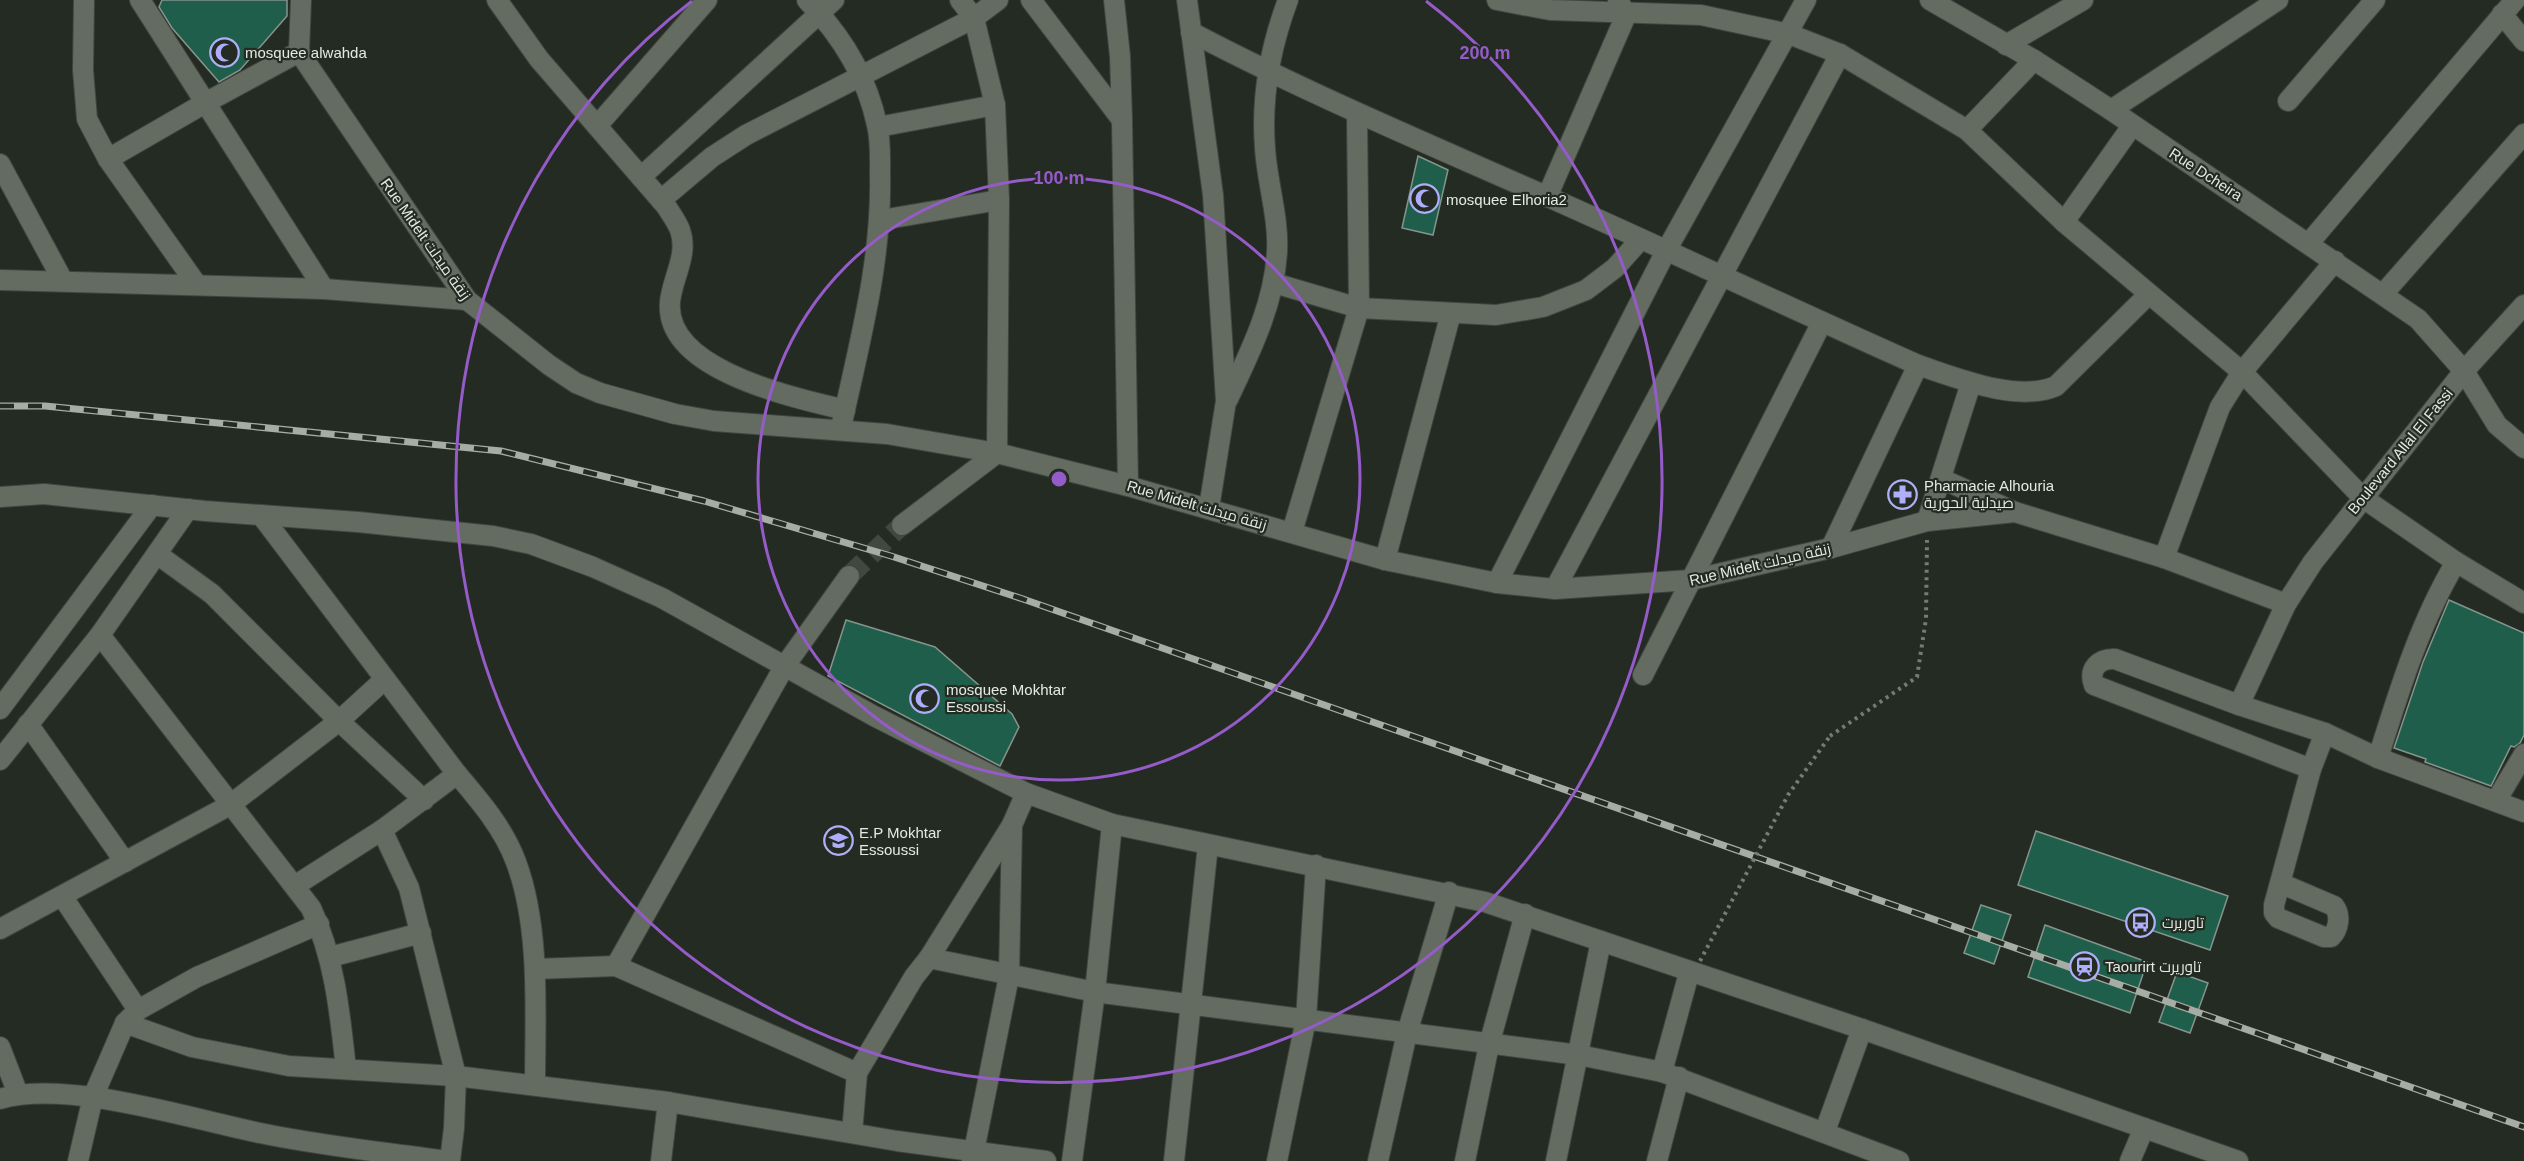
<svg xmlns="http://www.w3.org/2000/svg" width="2524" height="1161" font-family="Helvetica,Cairo,sans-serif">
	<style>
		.building { fill: #1e5e4a; stroke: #86948e; stroke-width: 1.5 }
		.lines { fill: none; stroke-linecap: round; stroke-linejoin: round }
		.minor-tunnel { stroke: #41483f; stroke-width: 20; stroke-dasharray: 20 10; stroke-linecap: butt }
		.minor-casing { stroke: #414640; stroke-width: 22 }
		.path { stroke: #767c74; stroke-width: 4; stroke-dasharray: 3 4.5; stroke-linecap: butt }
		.minor { stroke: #646c62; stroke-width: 20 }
		.rail-casing { stroke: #a7aca5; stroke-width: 7 }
		.rail { stroke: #242b22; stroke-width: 4.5; stroke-dasharray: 14; stroke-linecap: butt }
		.path-bridge { stroke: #767c74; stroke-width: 4; stroke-dasharray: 3 4.5; stroke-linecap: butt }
		.ring { fill: none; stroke: #955bc8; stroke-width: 3 }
		.labels { text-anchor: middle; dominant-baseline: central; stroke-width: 4.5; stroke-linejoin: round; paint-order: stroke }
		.poi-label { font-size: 15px; fill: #e4e9e3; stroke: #242b22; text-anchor: start }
		.street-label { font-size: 15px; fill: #e4e9e3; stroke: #242b22 }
		.centre { fill: #955bc8; stroke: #242b22; stroke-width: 3 }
		.ring-label { font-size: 18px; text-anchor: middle; font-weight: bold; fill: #955bc8; stroke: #242b22; stroke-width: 4.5; stroke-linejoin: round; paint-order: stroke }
	</style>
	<rect width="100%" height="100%" fill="#242b22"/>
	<g class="building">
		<path d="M162,0H287V16L240,70L219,82L172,28L159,7Z"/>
		<path d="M1418,156L1448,170L1433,235L1402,228Z"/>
		<path d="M2449,600L2524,633V735L2520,743L2514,747L2511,746L2491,786L2425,762L2426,759L2394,748L2423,662Z"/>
		<path d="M846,620L935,647L1012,714L1019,727L1000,766L828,676Z"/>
		<path d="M2036,831L2228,896L2210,950L2018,885Z"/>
		<path d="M1981,905L2011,915L1994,964L1964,953Z"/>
		<path d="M2045,925L2147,962L2130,1013L2028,977Z"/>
		<path d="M2177,972L2208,983L2190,1033L2159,1022Z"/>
	</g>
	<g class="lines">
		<path class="minor-tunnel" d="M849,576L902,525"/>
		<defs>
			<g id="minor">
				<path d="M84,0L83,70L87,119L108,159L197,285"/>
				<path d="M140,0L324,289"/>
				<path d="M301,0L299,52L467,300L549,365L576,383L600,393L675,414L714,421L887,434L997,453L1128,486L1385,560L1497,583L1555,589L1691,580L1831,548L1927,521L2015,512L2164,558L2286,604"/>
				<path d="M497,0L539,59L666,206C671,214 677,222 680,230C689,255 672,278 670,302C664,371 797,398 845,410"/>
				<path d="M807,0C841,35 867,77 877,125C881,141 880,159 880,175C882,259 860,341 842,423"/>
				<path d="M1031,0L1122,120"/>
				<path d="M1114,0L1120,56L1122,120L1128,486"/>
				<path d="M1187,0L1213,195L1226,401L1209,508"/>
				<path d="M1497,0L1550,10L1701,15L1789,34L1840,54L1967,130L2064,222L2242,372L2363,498L2456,562L2524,603"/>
				<path d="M1930,0L2034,60L2111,110L2418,319L2464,371L2497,425L2524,448"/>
				<path d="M2502,14L2524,41"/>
				<path d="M1191,32C1307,93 1426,143 1546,196C1670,251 1794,310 1918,365C1957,378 2018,403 2056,386L2149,294"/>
				<path d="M2006,45L2083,0"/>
				<path d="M2288,101L2375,0"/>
				<path d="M2111,110L2278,0"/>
				<path d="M597,126L707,0"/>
				<path d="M878,127L995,105"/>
				<path d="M1967,130L2034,60"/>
				<path d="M108,159L205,103L299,52"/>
				<path d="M0,164L63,281"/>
				<path d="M641,177L834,0"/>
				<path d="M1547,197L1626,15L1618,0"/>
				<path d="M661,200L712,157L746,135L974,18L998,0"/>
				<path d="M881,220L999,200"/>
				<path d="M2064,222L2132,126"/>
				<path d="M2309,243L2515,0"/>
				<path d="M0,280L324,289L467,300"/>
				<path d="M1274,283L1359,308L1496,315L1543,307L1586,290L1615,268L1640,240"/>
				<path d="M2383,294L2524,134"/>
				<path d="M1228,399C1250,352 1274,305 1277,252C1279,218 1267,182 1265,148C1261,97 1270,48 1288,0"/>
				<path d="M1942,479L2015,512"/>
				<path d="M0,497L44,494L205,511L358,522L493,536L531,544L593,567L662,598L874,716L1026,793L1112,824L1485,902L1862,1029L2238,1161"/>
				<path d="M261,515L457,774L382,830L296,885"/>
				<path d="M1927,521L1971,383"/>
				<path d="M902,525L997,453L999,200L995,105L974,18L960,0"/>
				<path d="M1292,532L1359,308L1357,114"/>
				<path d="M1831,548L1918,365"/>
				<path d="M157,554L212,594L339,721L424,800"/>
				<path d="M2164,558L2220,407L2242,372L2335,261"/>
				<path d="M1385,560L1451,313"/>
				<path d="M1497,583L1666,251L1806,0"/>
				<path d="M1555,589L1840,54"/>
				<path d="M100,635L311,908C335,959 340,1014 346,1069"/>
				<path d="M1643,675L1822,322"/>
				<path d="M2239,705L2286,604L2313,562L2464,371L2524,305"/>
				<path d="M0,709L152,505"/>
				<path d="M28,724L125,862"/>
				<path d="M2378,758C2399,691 2420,622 2456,562"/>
				<path d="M0,760L100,635L188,509"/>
				<path d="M2311,769L2094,685C2088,669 2099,658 2115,659L2239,705L2325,733L2378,758L2524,812"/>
				<path d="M457,774C480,801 504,829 516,862C541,929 535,1015 535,1085"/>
				<path d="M2496,801L2524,754"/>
				<path d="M382,830L409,888L456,1076L454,1128L450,1161"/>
				<path d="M2280,883L2334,906C2341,915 2339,929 2331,937H2324L2278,918L2274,913V905L2311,769L2325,733"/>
				<path d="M62,896L138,1010"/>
				<path d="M0,929L230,805L339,721L385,679"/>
				<path d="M330,957L421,933"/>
				<path d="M929,958L1012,825"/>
				<path d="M616,966L784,667L849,576"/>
				<path d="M536,969L616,966L857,1073"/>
				<path d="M125,1023L192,1047L289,1066L456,1076L668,1102L897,1141L1046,1161"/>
				<path d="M0,1047L18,1094"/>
				<path d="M1662,1072L1689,973"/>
				<path d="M0,1099C66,1079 191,1119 260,1133C322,1146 384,1152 446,1161"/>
				<path d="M1825,1131L1862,1029"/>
				<path d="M852,1133L857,1073L914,977L929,958L1095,992L1579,1055L1662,1072L1899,1161"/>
				<path d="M78,1161L93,1097L125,1023L138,1010L197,977L319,924"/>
				<path d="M661,1161L668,1102"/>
				<path d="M972,1161L1009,976L1012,825L1026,793"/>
				<path d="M1072,1161L1095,992L1112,824"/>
				<path d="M1174,1161L1208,845"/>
				<path d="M1277,1161L1306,1019L1316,865"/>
				<path d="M1378,1161L1407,1033L1449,892"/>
				<path d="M1465,1161L1489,1045L1525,914"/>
				<path d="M1556,1161L1601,941"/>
				<path d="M1657,1161L1679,1077"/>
				<path d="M2130,1161L2144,1128"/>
			</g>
		</defs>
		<use href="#minor" class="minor-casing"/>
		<path class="path" d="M1830,736L1917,677L1926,619L1927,540"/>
		<use href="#minor" class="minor"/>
		<defs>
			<path id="rail" d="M0,406H45L501,451L704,501L891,556L1023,599L2524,1127"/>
		</defs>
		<use href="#rail" class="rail-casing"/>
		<use href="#rail" class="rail"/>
		<path class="path-bridge" d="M1700,961L1788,795L1830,736"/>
	</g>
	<g class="ring">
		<circle cx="1059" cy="479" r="301"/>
		<path d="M1426 1A603 603 0 1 1 692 1"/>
	</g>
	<defs>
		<symbol id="mosque-ring" viewBox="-11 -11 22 22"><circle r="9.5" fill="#242b22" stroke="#aeaefb" stroke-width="1.5"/><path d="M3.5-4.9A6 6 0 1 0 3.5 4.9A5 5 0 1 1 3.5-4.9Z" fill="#aeaefb"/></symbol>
		<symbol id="pharmacy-ring" viewBox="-11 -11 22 22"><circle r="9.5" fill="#242b22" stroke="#aeaefb" stroke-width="1.5"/><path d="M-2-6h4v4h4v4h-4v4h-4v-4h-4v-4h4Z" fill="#aeaefb"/></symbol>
		<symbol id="school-ring" viewBox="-11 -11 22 22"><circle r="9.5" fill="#242b22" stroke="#aeaefb" stroke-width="1.5"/><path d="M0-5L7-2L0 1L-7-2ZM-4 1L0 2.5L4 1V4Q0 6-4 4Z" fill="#aeaefb"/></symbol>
		<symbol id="bus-ring" viewBox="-11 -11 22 22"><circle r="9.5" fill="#242b22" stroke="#aeaefb" stroke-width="1.5"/><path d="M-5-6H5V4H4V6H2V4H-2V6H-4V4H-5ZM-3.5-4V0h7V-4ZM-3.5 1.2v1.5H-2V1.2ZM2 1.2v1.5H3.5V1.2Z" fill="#aeaefb"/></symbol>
		<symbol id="station-ring" viewBox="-11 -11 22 22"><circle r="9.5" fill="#242b22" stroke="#aeaefb" stroke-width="1.5"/><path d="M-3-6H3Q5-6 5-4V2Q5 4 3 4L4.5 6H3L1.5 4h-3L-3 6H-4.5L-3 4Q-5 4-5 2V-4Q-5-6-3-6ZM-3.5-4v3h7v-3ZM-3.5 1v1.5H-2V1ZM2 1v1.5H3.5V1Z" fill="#aeaefb"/></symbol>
	</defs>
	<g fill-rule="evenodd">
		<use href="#mosque-ring" x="208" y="36" width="33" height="33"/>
		<use href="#mosque-ring" x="1408" y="182" width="33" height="33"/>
		<use href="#pharmacy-ring" x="1886" y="478" width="33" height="33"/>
		<use href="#mosque-ring" x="908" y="682" width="33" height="33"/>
		<use href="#school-ring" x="822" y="824" width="33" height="33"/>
		<use href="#bus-ring" x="2124" y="906" width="33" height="33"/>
		<use href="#station-ring" x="2068" y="950" width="33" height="33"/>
	</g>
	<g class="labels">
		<g class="poi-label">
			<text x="245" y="52">mosquee alwahda</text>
			<text x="1446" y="199">mosquee Elhoria2</text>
			<text x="1924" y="485">Pharmacie Alhouria<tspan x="1924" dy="17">صيدلية الحورية</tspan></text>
			<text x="946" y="689">mosquee Mokhtar<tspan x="946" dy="17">Essoussi</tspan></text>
			<text x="859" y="832">E.P Mokhtar<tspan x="859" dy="17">Essoussi</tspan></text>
			<text x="2162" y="922">تاوريرت</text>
			<text x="2105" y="966">Taourirt تاوريرت</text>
		</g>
		<g class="street-label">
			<text transform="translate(2206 174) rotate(33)">Rue Dcheira</text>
			<text transform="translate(426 239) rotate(55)">Rue Midelt زنقة ميدلت</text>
			<text transform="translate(2400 451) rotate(-51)">Boulevard Allal El Fassi</text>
			<text transform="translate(1197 505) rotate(16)">Rue Midelt زنقة ميدلت</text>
			<text transform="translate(1760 564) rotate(-13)">Rue Midelt زنقة ميدلت</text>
		</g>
	</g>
	<circle cx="1059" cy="479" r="9" class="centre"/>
	<g class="ring-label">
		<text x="1485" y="59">200 m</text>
		<text x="1059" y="184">100 m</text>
	</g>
</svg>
